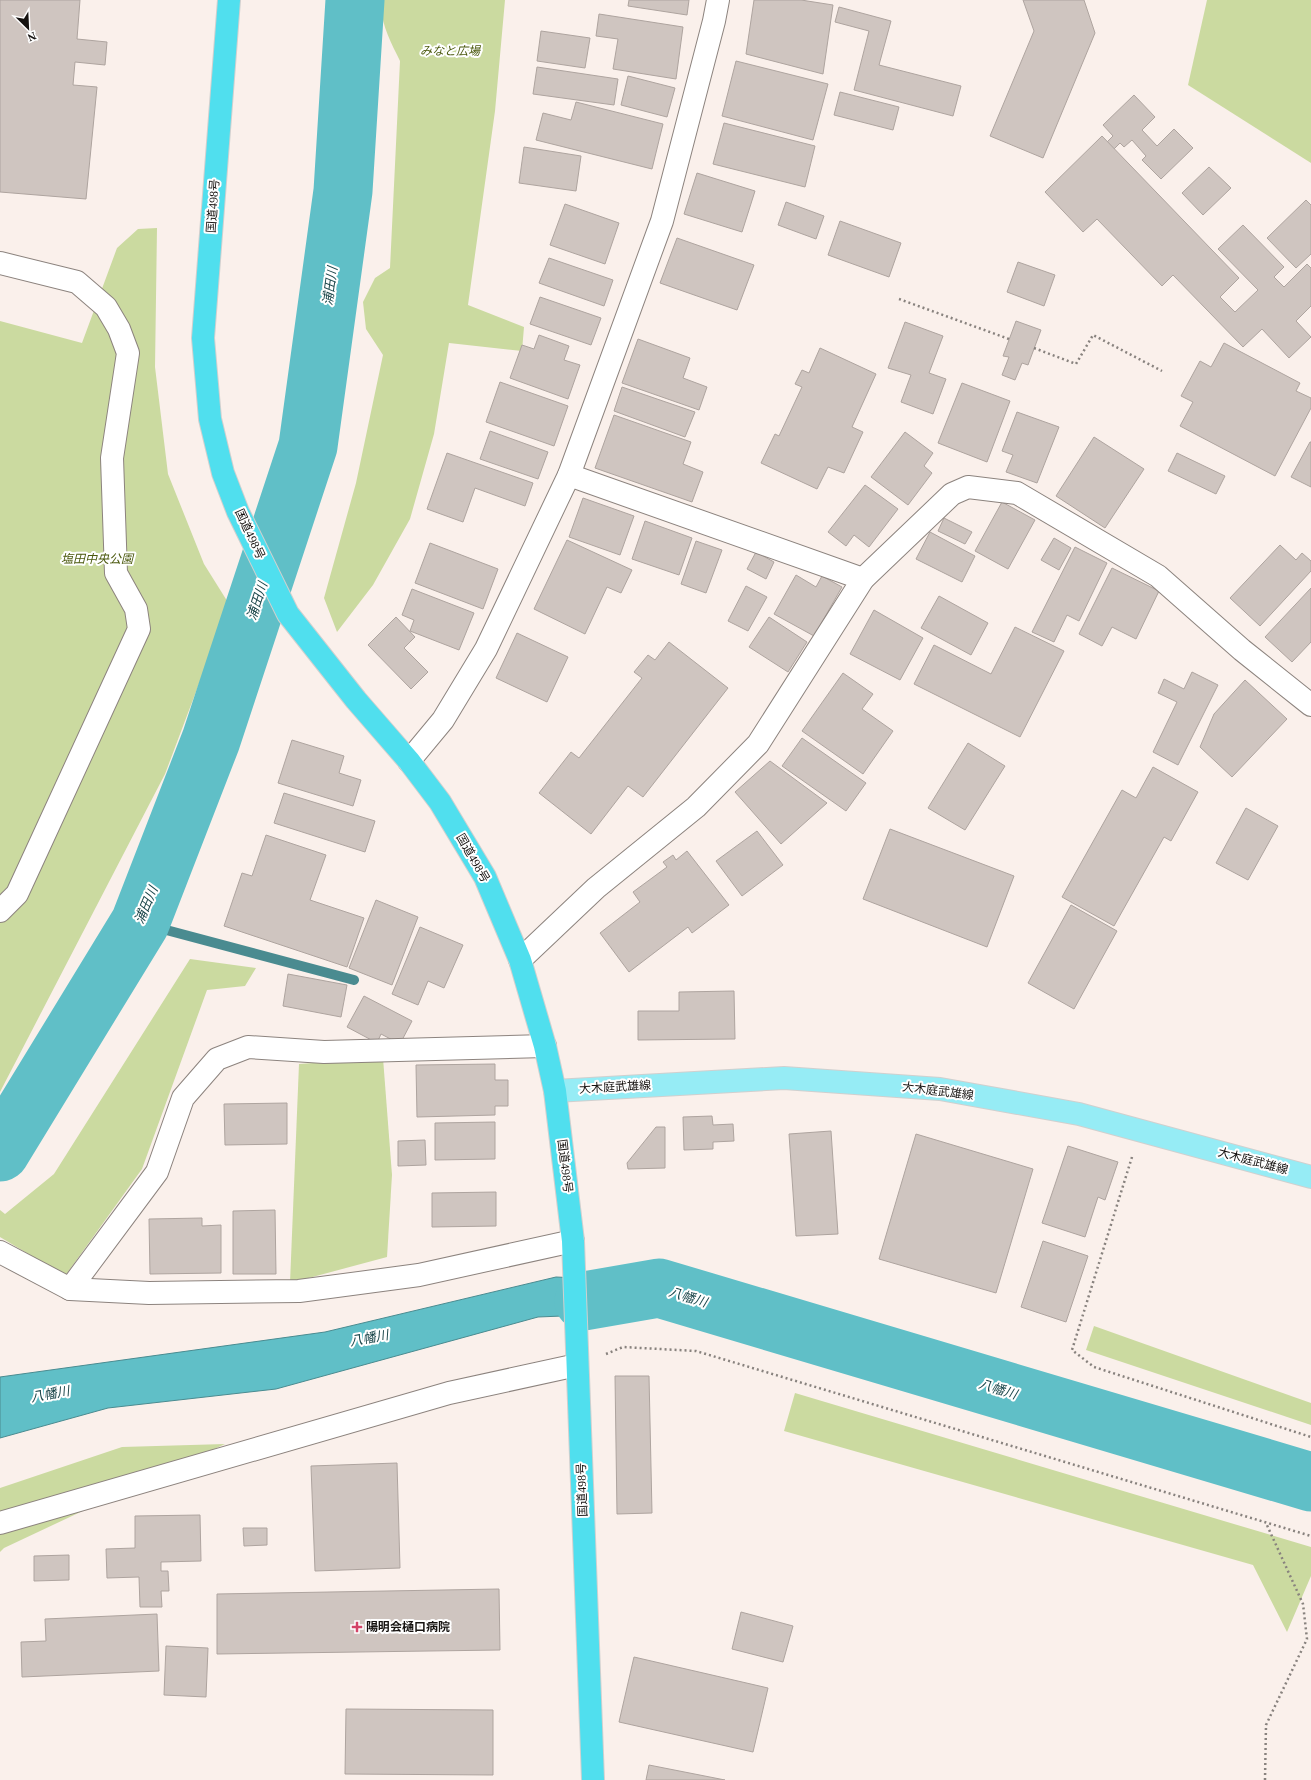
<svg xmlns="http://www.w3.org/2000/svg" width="1311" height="1780" font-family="'Times New Roman','Noto Sans JP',serif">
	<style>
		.green { fill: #cbdaa0 }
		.water { fill: #60bfc7; stroke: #4a8b90 }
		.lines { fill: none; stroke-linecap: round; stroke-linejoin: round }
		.stream { stroke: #4a8b90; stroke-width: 10 }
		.river { stroke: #60bfc7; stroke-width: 59 }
		.building { fill: #cfc5c0; stroke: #aea49f }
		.minor-casing { stroke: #8c837e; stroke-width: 24 }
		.major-casing { stroke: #d0d0cf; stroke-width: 24 }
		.highway-casing { stroke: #d0d0cf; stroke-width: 24 }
		.path { stroke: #88827e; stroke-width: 2.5; stroke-dasharray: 2 3; stroke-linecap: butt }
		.minor { stroke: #fff; stroke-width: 22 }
		.major { stroke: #96ecf5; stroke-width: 22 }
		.highway { stroke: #50dfee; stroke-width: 22 }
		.poi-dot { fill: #d34468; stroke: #fff; stroke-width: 1.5 }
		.labels { text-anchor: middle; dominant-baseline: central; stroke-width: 4; stroke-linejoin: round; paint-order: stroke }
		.park-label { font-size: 12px; font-style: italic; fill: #4b590e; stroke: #fff }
		.street-label { font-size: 12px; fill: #161311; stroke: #fff }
		.poi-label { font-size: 12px; font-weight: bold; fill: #161311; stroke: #fff; text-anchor: start }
		.water-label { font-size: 13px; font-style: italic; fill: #1b464a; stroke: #fff }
	</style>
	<rect width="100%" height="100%" fill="#faf0eb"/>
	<g class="green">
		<path d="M382,0H505L495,111L468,305L524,327L522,351L449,343L434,434L410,519L373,585L337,632L324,598L356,483L383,355L366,329L363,302L375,278L390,268L400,61C391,42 379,22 382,0Z"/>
		<path d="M1207,0H1311V163L1188,85Z"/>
		<path d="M157,228L155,367L168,474L204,564L229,604L165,774L0,1092V321L82,343L117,248L138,229Z"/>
		<path d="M190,959L256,968L245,986L207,990L142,1169L65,1276L0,1237V1210L5,1214L54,1174Z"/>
		<path d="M383,1058L392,1175L387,1257L290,1283L299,1064Z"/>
		<path d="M1094,1326L1311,1403V1425L1086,1350Z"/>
		<path d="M795,1393L1311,1547V1576L1287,1632L1253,1565L784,1431Z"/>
		<path d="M225,1444L4,1548L0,1552V1488L122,1447Z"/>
	</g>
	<path class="water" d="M556,1277L666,1282L660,1312L538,1317L276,1389L108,1408L0,1438V1377L325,1332Z"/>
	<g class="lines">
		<path class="stream" d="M140,923L354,980"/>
		<g class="river">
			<path d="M0,1152L140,923L211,740L308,446L343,191L355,0"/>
			<path d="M584,1301L659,1288L1311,1482"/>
		</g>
	</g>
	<g class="building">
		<path d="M0,0H80L77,39L107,42L105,65L75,62L73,85L97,87L86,199L0,192Z"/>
		<path d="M629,0H689L687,15L628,6Z"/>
		<path d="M754,0H801L833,5L823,74L746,54Z"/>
		<path d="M1023,0H1084L1095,33L1043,158L990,136L1034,31Z"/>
		<path d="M839,7L891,21L879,65L961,86L953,116L854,90L869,31L835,22Z"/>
		<path d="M599,14L683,27L676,79L613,69L618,39L596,36Z"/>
		<path d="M541,31L590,38L585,68L537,61Z"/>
		<path d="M736,61L828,84L813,140L722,116Z"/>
		<path d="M537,67L618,79L614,105L533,94Z"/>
		<path d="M628,76L675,88L667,117L621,105Z"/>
		<path d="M840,92L899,107L893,130L834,115Z"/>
		<path d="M1134,95L1155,117L1142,130L1157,146L1174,129L1193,148L1161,179L1142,160L1146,156L1132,140L1124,147L1120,143L1114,149L1107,142L1113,136L1103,125Z"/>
		<path d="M576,102L663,124L652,169L536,140L543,113L571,120Z"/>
		<path d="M724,123L815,146L805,187L713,164Z"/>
		<path d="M1102,136L1239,278L1220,297L1235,312L1258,290L1218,249L1243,225L1284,267L1274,277L1284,287L1307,264L1311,268V306L1296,321L1311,337L1289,358L1262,329L1243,347L1173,275L1162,286L1097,219L1083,232L1045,192Z"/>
		<path d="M524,147L581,156L576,191L519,183Z"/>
		<path d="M1209,167L1231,188L1203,215L1182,193Z"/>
		<path d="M697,173L755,191L742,232L684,214Z"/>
		<path d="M1306,200L1311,205V254L1296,268L1267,238Z"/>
		<path d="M786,202L824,216L816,239L778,225Z"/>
		<path d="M565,204L619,223L605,264L550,245Z"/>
		<path d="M840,221L901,243L889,277L828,255Z"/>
		<path d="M677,238L754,265L737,310L660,283Z"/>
		<path d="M549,258L613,280L604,306L539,283Z"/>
		<path d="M1018,262L1055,275L1044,306L1007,292Z"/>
		<path d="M540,297L601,318L591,345L530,324Z"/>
		<path d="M1016,321L1041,330L1028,365L1022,363L1015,380L1002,375L1009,357L1003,356Z"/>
		<path d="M905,322L943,336L929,373L946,379L933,414L901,402L911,375L888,368Z"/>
		<path d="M539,335L569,346L564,360L580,365L568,399L510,378L522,345L534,349Z"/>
		<path d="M638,339L690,358L683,378L707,387L699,410L622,383Z"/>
		<path d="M1224,343L1300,383L1296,391L1311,398V408L1275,476L1180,426L1193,402L1181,396L1200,361L1211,367Z"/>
		<path d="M820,348L876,374L852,427L863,432L844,473L828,467L817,489L761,463L775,434L779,436L802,387L795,384L802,370L809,373Z"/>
		<path d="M500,382L568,406L554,446L486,422Z"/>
		<path d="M962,383L1010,401L987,462L938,443Z"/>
		<path d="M622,387L695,412L685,437L614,411Z"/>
		<path d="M1017,412L1059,427L1037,483L1006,472L1013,455L1002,451Z"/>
		<path d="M614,415L691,442L683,464L703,472L692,502L595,468Z"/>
		<path d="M490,431L548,452L538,479L480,459Z"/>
		<path d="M905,432L933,453L924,466L932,473L908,505L871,477Z"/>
		<path d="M1094,437L1144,469L1105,528L1056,496Z"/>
		<path d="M1310,442H1311V487L1291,477Z"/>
		<path d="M447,453L533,483L525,506L475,488L463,522L427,509Z"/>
		<path d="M1177,453L1225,476L1216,494L1168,471Z"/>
		<path d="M865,485L898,509L869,547L854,535L846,546L828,532Z"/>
		<path d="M583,498L634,516L620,555L569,537Z"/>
		<path d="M1002,502L1035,520L1008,569L975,551Z"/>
		<path d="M944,518L972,532L965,544L938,531Z"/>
		<path d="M645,521L692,538L679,575L632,559Z"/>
		<path d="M930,532L975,556L962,582L916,559Z"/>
		<path d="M1054,538L1071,548L1059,570L1041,560Z"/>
		<path d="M567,540L632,570L621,593L607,587L585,634L534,609Z"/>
		<path d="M696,541L722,550L706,593L681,584Z"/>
		<path d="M430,543L498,569L483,609L415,583Z"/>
		<path d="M1280,545L1296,560L1302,553L1311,561V571L1260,626L1230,598Z"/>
		<path d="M1075,547L1107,563L1079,621L1067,615L1054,642L1032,632Z"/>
		<path d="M756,552L774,562L766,579L747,569Z"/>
		<path d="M1112,568L1159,591L1136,639L1112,627L1102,646L1079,634Z"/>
		<path d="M796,575L816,587L822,576L842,587L814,636L774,614Z"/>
		<path d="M746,586L767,597L748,631L728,621Z"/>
		<path d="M1311,588V642L1292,662L1265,637Z"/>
		<path d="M412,589L474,613L459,650L410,631L414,620L402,615Z"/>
		<path d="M939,596L988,623L971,655L921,628Z"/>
		<path d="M874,610L923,638L900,680L850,654Z"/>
		<path d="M396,617L415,637L404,648L428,672L411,689L368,645Z"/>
		<path d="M769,617L807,642L788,672L749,647Z"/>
		<path d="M1015,627L1064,651L1020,737L914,684L934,645L991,674Z"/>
		<path d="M517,633L568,657L547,702L496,678Z"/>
		<path d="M669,642L728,688L643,797L628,786L591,834L539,793L571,752L579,758L642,678L634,672L648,655L655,660Z"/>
		<path d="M1192,672L1218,685L1178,765L1153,752L1177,702L1158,693L1164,679L1184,689Z"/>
		<path d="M843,673L873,694L862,709L893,731L863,774L802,731Z"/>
		<path d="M1245,680L1287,719L1232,777L1200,747L1214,714Z"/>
		<path d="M802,738L866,783L846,811L782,766Z"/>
		<path d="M292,740L344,756L339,773L361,780L353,806L278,783Z"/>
		<path d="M968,743L1005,766L965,830L928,808Z"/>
		<path d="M770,761L827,803L781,844L735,792Z"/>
		<path d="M1153,767L1198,792L1171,841L1164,837L1114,926L1062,897L1122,790L1136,798Z"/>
		<path d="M284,793L375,821L365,852L274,823Z"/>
		<path d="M1246,808L1278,826L1248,880L1216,863Z"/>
		<path d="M890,829L1014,876L987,947L863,899Z"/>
		<path d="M757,831L783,865L742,896L716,861Z"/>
		<path d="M266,835L326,855L310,900L364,918L347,967L224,926L242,873L252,876Z"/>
		<path d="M687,851L729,905L692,933L688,927L629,972L600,933L640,902L633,892L667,867L663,862L673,855L676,860Z"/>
		<path d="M376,900L418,917L392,985L349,968Z"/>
		<path d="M1071,905L1117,931L1074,1009L1028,983Z"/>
		<path d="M420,927L463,945L444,988L428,981L418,1005L392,994Z"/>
		<path d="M288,974L347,985L341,1017L283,1006Z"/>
		<path d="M734,991L735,1039L638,1040V1011H679V992Z"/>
		<path d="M364,996L412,1021L400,1044L381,1034L377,1043L347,1027Z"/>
		<path d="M495,1064V1080H508V1106H495V1115L417,1117L416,1065Z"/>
		<path d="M287,1103V1144L225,1145L224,1104Z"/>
		<path d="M712,1116L713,1125L733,1124L734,1141L713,1142V1149L684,1150L683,1117Z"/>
		<path d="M495,1122V1159L435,1160V1123Z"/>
		<path d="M656,1127H665V1168L628,1169L627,1163Z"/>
		<path d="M831,1131L838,1234L796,1236L789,1134Z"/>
		<path d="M916,1134L1033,1169L996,1293L879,1259Z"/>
		<path d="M425,1140L426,1165L398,1166V1141Z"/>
		<path d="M1068,1146L1118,1162L1105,1200L1098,1197L1085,1237L1042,1223Z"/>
		<path d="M496,1192V1226L432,1227V1193Z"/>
		<path d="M275,1210L276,1274H233V1211Z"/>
		<path d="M202,1218V1226L221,1225V1273L150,1274L149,1219Z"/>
		<path d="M1043,1241L1088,1256L1066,1322L1021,1307Z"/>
		<path d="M615,1376H649L652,1513L617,1514Z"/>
		<path d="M397,1463L400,1568L315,1571L311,1466Z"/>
		<path d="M200,1515L201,1561L161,1562V1571H168L169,1591H161L162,1607H140L139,1577L107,1578L106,1549L135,1548V1516Z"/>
		<path d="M243,1528H267V1545L244,1546Z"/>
		<path d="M69,1555V1580L34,1581V1556Z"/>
		<path d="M499,1589L500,1650L217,1654V1594Z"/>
		<path d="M741,1612L793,1626L783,1662L732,1649Z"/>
		<path d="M157,1614L159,1671L22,1677L21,1642L46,1641L45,1619Z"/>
		<path d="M166,1646L208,1648L206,1697L164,1695Z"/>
		<path d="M634,1657L768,1688L753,1752L619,1722Z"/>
		<path d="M346,1709L493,1710V1775L345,1774Z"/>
		<path d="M649,1765L725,1780H646Z"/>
	</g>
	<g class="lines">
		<defs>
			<g id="minor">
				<path d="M0,263L77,282L106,307L119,329L128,353L112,458L116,573L136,609L139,629L17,894L0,911"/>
				<path d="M569,475L863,579"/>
				<path d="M409,761L443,720L486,649L569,475L662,221L714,21L718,0"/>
				<path d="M520,960L596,888L696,807L758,744L863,579L952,494L968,487L1017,493L1158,576L1242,650L1311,705"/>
				<path d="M0,1252L70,1289L149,1293L299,1291L419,1275L573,1241"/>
				<path d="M70,1289L157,1172L183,1098L217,1059L248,1047L324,1052L545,1046"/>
				<path d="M0,1523L449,1393L577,1365"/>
			</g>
			<path id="major" d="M555,1091L784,1078L940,1089L1079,1114L1311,1177"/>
			<path id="highway" d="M229,0L203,338L210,419L223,473L238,512L288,614L356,700L409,761L440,802L485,877L520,960L545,1046L555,1091L573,1241L593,1780"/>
		</defs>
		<use href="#minor" class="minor-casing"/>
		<use href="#major" class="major-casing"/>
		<use href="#highway" class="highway-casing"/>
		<g class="path">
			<path d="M899,299L1009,339"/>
			<path d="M1034,348L1076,364L1093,335L1162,371"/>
			<path d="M1132,1157L1072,1350L1094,1367L1311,1437"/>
			<path d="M606,1354L623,1347L696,1351L1311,1536"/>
			<path d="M1265,1780L1266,1725L1307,1639L1303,1604L1266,1523"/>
		</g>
		<use href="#minor" class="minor"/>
		<use href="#major" class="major"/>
		<use href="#highway" class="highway"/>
	</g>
	<path class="poi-dot" d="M355 1621h4v4h4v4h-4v4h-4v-4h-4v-4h4z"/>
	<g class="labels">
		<g class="park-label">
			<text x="450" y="51">みなと広場</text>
			<text x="97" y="559">塩田中央公園</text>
		</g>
		<g class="street-label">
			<text transform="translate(213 206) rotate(-86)">国道498号</text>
			<text transform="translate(250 534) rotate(65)">国道498号</text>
			<text transform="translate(473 858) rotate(60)">国道498号</text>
			<text transform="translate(615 1087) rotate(-3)">大木庭武雄線</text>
			<text transform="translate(938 1091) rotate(7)">大木庭武雄線</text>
			<text transform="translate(1253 1161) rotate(15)">大木庭武雄線</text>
			<text transform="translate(565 1166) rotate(83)">国道498号</text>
			<text transform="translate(582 1490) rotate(-92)">国道498号</text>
		</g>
		<g class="poi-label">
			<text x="366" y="1627">陽明会樋口病院</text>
		</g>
		<g class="water-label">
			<text transform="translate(330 286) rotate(-82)">浦田川</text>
			<text transform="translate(257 601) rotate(-72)">浦田川</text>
			<text transform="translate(146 905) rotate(-67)">浦田川</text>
			<text transform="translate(688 1297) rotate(17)">八幡川</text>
			<text transform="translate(369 1338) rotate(-10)">八幡川</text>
			<text transform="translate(998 1389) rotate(17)">八幡川</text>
			<text transform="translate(50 1394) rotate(-10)">八幡川</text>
		</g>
	</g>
	<g transform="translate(28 28) rotate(156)" stroke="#ffffff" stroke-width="3" paint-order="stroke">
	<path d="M0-3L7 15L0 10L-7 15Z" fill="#161311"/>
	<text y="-6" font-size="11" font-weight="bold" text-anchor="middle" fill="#161311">N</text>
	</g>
</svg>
